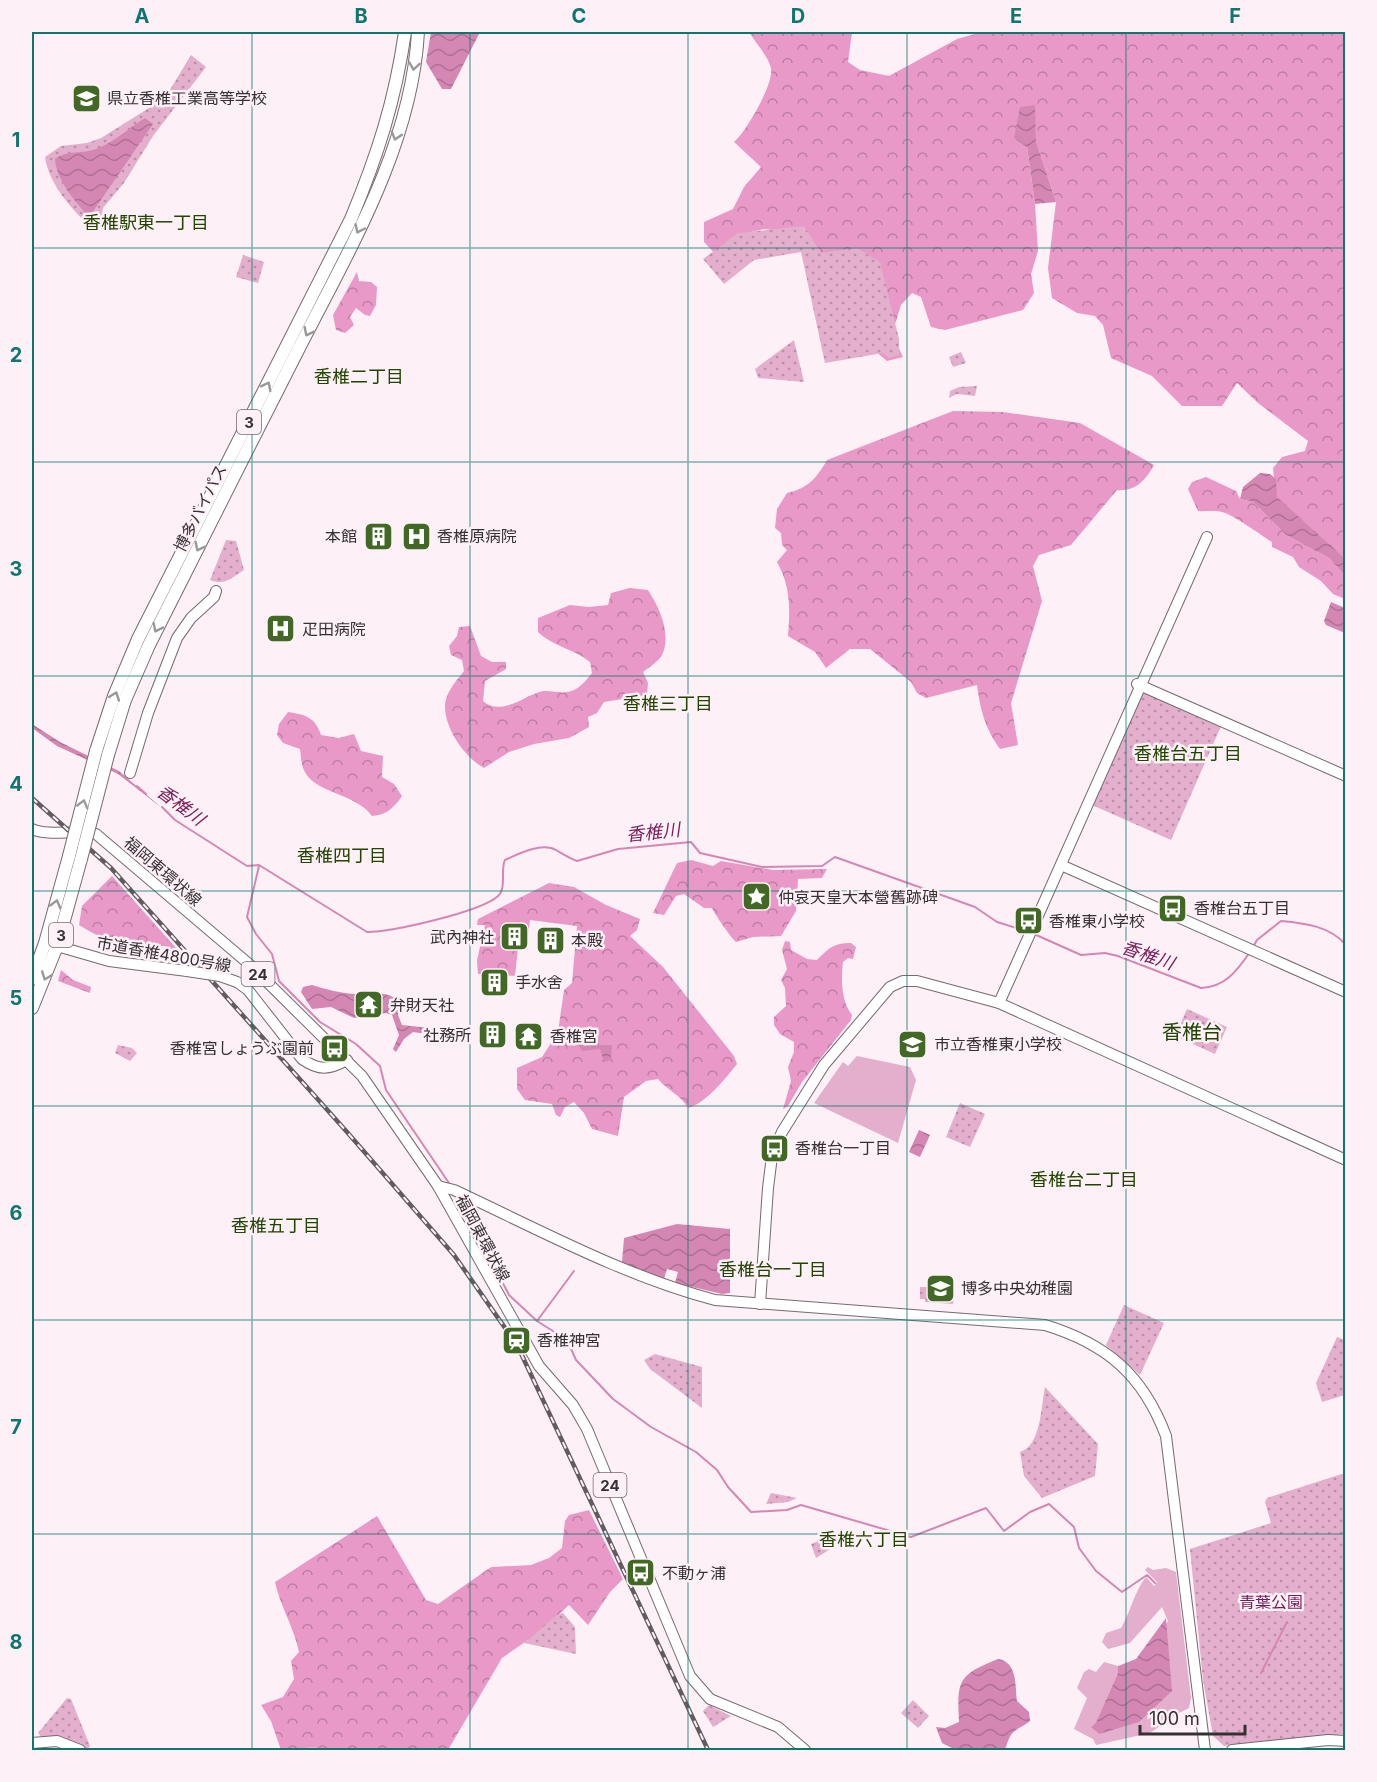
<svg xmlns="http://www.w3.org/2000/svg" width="1377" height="1782" font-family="Inter,'Noto Sans JP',sans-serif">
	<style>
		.grass { fill: #e3afcc }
		.forest { fill: url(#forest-crowns) }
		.park { fill: url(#park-dots) }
		.water { fill: url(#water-waves); fill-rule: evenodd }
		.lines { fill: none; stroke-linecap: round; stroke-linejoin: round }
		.stream { stroke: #d587b4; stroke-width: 2 }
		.secondary-casing { stroke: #756a6f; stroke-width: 12 }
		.primary-casing { stroke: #756a6f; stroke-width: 12 }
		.highway-casing { stroke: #756a6f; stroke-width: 14 }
		.secondary { stroke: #fff; stroke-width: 10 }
		.primary { stroke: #fff; stroke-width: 10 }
		.highway { stroke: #fff; stroke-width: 12 }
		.rail-casing { stroke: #625c5f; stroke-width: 4.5 }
		.rail { stroke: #fdf1f7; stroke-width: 2; stroke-dasharray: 7; stroke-linecap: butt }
		.secondary-bridge-casing { stroke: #756a6f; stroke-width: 12; stroke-linecap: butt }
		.highway-bridge-casing { stroke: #756a6f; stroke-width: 14; stroke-linecap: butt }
		.secondary-bridge { stroke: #fff; stroke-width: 10 }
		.highway-bridge { stroke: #fff; stroke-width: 12 }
		.oneway { stroke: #9a9899 }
		.grid { fill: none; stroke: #0f766e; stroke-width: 1.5; stroke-opacity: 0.55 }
		.labels { text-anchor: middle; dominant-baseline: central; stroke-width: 5; stroke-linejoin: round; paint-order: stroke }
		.shield { fill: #fdf1f7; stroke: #716b6e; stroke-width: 1.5 }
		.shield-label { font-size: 15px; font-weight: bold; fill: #353133 }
		.poi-label { font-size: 16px; fill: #353133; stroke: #fdf1f7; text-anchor: start }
		.street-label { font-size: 16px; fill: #353133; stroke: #fdf1f7 }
		.park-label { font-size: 16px; fill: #761a57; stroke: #fdf1f7 }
		.neighbourhood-label { font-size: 18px; fill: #214401; stroke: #fdf1f7 }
		.water-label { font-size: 18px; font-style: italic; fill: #7c205c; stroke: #fdf1f7 }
		.quarter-label { font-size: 20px; fill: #214401; stroke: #fdf1f7 }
		.neatline { fill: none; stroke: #0f766e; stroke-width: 2 }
		.grid-label { font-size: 20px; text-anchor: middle; font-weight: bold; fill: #0f766e }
	</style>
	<defs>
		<pattern id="forest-crowns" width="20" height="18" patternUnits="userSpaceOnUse" patternTransform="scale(1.5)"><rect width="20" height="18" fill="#e999c7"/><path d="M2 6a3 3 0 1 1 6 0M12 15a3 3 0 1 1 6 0" fill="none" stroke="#be7da2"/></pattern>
		<pattern id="park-dots" width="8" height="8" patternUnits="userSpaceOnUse" patternTransform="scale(1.5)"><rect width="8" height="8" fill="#e3afcc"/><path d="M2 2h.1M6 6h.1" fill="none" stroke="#b98fa6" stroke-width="1.8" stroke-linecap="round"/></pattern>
		<pattern id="water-waves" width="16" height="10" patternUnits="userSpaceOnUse" patternTransform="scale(1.5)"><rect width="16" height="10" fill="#d587b4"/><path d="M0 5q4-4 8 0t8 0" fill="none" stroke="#ae6f93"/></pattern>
	</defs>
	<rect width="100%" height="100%" fill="#fdf1f7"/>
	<g class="grass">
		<path d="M857,1056L910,1067L916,1080L898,1143L814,1103L843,1062L848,1066Z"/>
		<path d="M1148,1567L1153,1570L1166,1568L1176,1572L1191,1698L1189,1708L1177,1714L1150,1733L1096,1745L1093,1739L1074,1729L1087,1698L1077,1688L1084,1672L1089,1669L1096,1672L1104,1662L1118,1666V1673L1096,1722L1092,1726L1099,1734L1168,1621L1162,1607L1130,1643L1108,1649L1102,1642L1106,1633L1121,1628C1131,1611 1134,1592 1146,1577L1154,1586L1157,1582L1145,1570Z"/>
	</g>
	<g class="forest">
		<path d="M749,32H852L848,62L860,70L889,76L957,39L982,32H1345V562L1276,497L1273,468L1282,457L1305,451L1308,441L1258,403L1237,383L1222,406H1182L1152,376L1111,358L1103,325L1095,316L1077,313L1052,298L1048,268L1056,202L1036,141L1034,105L1027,147L1035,204L1038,251L1031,274L1034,293L1023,310L945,330L931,327L921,297L912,293L901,305L892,334L903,357L887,361L875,351L824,268L797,233L764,229L743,234L721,260L704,242V222L733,209L744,187L761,167L734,142C746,132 774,84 771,68C768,56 755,42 749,32Z"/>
		<path d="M357,272L359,281L371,282L377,287L376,305L370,316L365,315L356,308L350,317L354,325L345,333L336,330L333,315Z"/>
		<path d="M953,411L1003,412L1080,423L1154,465C1146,480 1135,492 1117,490L1071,545L1039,555L1033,566L1042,601L1011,703L1018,745L1000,749C985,729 980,709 977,685L926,698L917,693L911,682L870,649H850L826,668L815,652L788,636C790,609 791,587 777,562L787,550L782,545L781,533L775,528L777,509L787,493C808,488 816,479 827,460Z"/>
		<path d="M1206,477L1236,491L1240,499L1253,502L1286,535L1329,558L1345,576V599L1333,594L1321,581L1299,567L1293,557L1272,547V542C1259,534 1234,515 1222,512C1215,510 1206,512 1198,511L1188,489L1192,482Z"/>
		<path d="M630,588L648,590C659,607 671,632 663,653C661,660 649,667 643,672L648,683L647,695L604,702L597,713L588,717L589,727L569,738L534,744L509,752L484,768C465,758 444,728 445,705C446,692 456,681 464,671L462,660L451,655L449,646L457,636L459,627L470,626L481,656L492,662H506V669L485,681L483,701C500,716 522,698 539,692C549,689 561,695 571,691C581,688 586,680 592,673L590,662C574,649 552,646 538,632V618L570,605L589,607L608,605L611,593Z"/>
		<path d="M288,712C306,715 315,717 321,735L339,738L354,734L361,751L383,756L382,777L394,784L402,796C394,808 386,815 372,816C355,792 312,794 303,768C301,762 301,755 300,749L283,743L277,735L279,724Z"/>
		<path d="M691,860L713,866L721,861L773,870L827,869L822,878L798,879L796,911L781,936L753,937L736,942C731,938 714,913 712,908H704L684,894L676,896L664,915L653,913L677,863Z"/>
		<path d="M112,876L185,958L176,959L165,946C126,948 112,945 79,925L82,906Z"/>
		<path d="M549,883L574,887L606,905L640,919L637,930L630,936L663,967L734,1056L737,1064C725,1079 705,1104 688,1108C681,1095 668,1091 658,1079L646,1081L624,1097L618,1136L592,1129L584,1113L574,1102L565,1107L560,1117L556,1115L552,1104L525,1100L517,1089V1068L542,1057L558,1032L564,990L572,983L577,926L530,920L526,949L518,948L515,976L478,974L477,960L485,925H477L478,919Z"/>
		<path d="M785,941L790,942L791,950L807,959L817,960C829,948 834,943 851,943L856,947L853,959L848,958L843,962C841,979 841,1001 852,1015L851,1020L802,1082L788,1106L783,1109L791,1081L788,1067L794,1052V1042L780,1034L774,1025V1017L786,1006L785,988L781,980L787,969L782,950Z"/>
		<path d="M61,970L73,980L91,987L90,993L58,981Z"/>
		<path d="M589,1510L623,1579L610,1592L588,1625L569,1605L541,1631L502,1658L448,1750C405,1750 361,1750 318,1748C308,1747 293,1750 281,1750L271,1721L261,1705L283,1697L294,1679L291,1661L299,1652C294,1627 280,1606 275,1582L377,1516L426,1600L438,1604L491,1567L531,1565L549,1558L562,1548L565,1521L569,1515Z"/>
	</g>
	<g class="park">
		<path d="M191,55L206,67L153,136L124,183L103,208L101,219L91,228C72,209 49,185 45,157L61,146L87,143L101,138L165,98Z"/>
		<path d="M804,226L821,253L857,248L880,262L899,339V355L889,358L883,353L825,363L801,252L754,260L724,284L703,259L738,233Z"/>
		<path d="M243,255L264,262L258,283L236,277Z"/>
		<path d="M794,340L804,382L758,378L755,369Z"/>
		<path d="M961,352L966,363L953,367L949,357Z"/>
		<path d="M977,386L975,396L957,394L949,398L950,391L959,387Z"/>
		<path d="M226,540L236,541L244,570C231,578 225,586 210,580Z"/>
		<path d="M1142,690L1222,724L1171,840L1092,805Z"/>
		<path d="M1187,1009L1227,1027L1215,1054L1175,1036Z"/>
		<path d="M118,1045L132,1048L137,1053L130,1061L115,1053Z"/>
		<path d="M960,1103L985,1114L970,1147L946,1137Z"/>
		<path d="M920,1287L954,1288L953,1304L925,1302V1299H920Z"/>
		<path d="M1124,1305L1164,1323L1140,1375L1106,1345Z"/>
		<path d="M1337,1337L1345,1340V1395L1322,1402L1316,1383Z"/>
		<path d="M655,1354L702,1367V1408L650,1369L644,1360Z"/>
		<path d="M1045,1387L1098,1444L1095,1476L1042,1498L1024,1476L1020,1452C1041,1446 1041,1406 1045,1387Z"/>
		<path d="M1345,1473V1734L1224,1746L1213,1736L1203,1680L1190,1549L1271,1523L1265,1502L1267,1498Z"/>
		<path d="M771,1493L797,1498L788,1502L766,1504Z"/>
		<path d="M825,1538L840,1543L816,1558L811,1544Z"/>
		<path d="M563,1613L575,1627L576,1654L524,1643C535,1636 553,1615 563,1613Z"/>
		<path d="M67,1698L71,1699L90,1746L88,1749L60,1738H42L38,1733Z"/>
		<path d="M913,1700L929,1716L918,1728L901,1713Z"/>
		<path d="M709,1705L731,1716L713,1727L703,1711Z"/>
	</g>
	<g class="water">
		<path d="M431,32H480L451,89H442L426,62Z"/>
		<path d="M1035,105L1036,141L1056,202L1035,204L1027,147L1014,138L1020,107Z"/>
		<path d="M145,118L153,124L92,213L87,215C74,200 56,179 55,159C66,150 83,154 96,149C113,143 130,127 145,118Z"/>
		<path d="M1260,473L1270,474L1276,479L1277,497L1342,556L1345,562V576L1329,558L1286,535L1253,502L1240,499L1243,487Z"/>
		<path d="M1331,602L1345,608V633L1326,625L1324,621Z"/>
		<path d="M32,724L60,742L119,771L162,808L118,774L57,746L32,728Z"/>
		<path d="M312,985C325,989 340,993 354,994C371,995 386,989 400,1002L398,1015L402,1025L429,1028L431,1040L427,1034L413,1032L404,1039L396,1052L393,1049L399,1035L392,1015L386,1013L354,1018L331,1007L312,1009L301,992L303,987ZM368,999L376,1001V1008L372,1012H368L364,1001Z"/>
		<path d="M581,1034L597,1039L599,1045H612L611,1060L604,1062L600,1049L582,1051L575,1040Z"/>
		<path d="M919,1130L930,1135L920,1157L909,1152Z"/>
		<path d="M677,1224L730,1229V1293L722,1294L675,1283L678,1272L667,1269L664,1279L622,1262L624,1238Z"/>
		<path d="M1166,1618L1172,1691L1139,1722L1099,1734L1091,1727L1096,1722L1118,1673V1666L1136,1659Z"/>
		<path d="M998,1659C1018,1662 1015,1687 1017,1701L1029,1712L1030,1721C1014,1733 1012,1727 1005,1750H956L942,1743L936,1727L945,1728L959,1722C957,1680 958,1675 998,1659Z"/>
	</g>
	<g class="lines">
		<g class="stream">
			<path d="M137,786L146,794"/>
			<path d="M162,807L175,820L247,866L259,865L367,932C391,932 481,912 498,896C507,888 500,870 505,860C518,854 542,842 556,850C563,854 569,858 577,861L618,849L691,842L700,853L762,867L822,866L835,857L975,907L997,922L1026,931"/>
			<path d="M259,866L247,917L256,934L272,954L279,981L320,1022L356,1044L380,1066L386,1090L451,1186"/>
			<path d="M1034,934L1081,955L1105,953L1118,956L1201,988C1225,987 1237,971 1250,952"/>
			<path d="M1253,947L1257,940L1281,921C1304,923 1330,926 1346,945"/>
			<path d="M459,1198L509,1295L537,1321L567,1340L576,1360L613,1399L651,1427L696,1452L717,1470L728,1487L751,1512L787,1510L801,1505L911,1537L986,1508L1004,1531L1030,1512L1049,1504L1074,1527L1079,1548L1096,1571L1122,1592L1147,1575L1155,1583"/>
			<path d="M537,1321L574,1271"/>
			<path d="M1261,1673L1287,1622"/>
		</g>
		<defs>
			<g id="secondary">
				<path d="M1137,684L1346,776"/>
				<path d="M130,773L148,713L177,638L191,618L214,597L216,591"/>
				<path d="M1061,865L1346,992"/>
				<path d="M50,944L109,961L187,971"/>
				<path d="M237,982L248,990L302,1059C319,1071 329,1070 347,1060"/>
				<path d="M999,1003L1207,537"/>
				<path d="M438,1186L454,1190C540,1230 624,1276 715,1300L1045,1325C1107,1344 1143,1375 1166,1436L1205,1750"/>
				<path d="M760,1304L768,1188L772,1156L782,1132L824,1065L890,987L903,981H917L999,1003L1346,1160"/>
				<path d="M32,1743L57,1741L80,1750"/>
				<path d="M1232,1750L1328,1740L1346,1741"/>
			</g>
			<path id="primary" d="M32,829C50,837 75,829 96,834L249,964L362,1076L438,1186L539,1366L573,1405L587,1429L690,1676L710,1699L778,1727L805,1750"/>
			<g id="highway">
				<path d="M96,751L114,696L138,639L351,219C378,154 395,101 405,32"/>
				<path d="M108,755L125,700L149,645C198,546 249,447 299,348C349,250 412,145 418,32"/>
				<path d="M32,979L45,943L69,856"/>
				<path d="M32,1008L57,946L81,859"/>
			</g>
		</defs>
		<use href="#secondary" class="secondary-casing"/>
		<use href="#primary" class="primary-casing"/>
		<use href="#highway" class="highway-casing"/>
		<use href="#secondary" class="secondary"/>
		<use href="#primary" class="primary"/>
		<use href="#highway" class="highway"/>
		<defs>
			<path id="rail" d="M32,798L111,868L347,1132L454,1255L517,1345L708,1750"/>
		</defs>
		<use href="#rail" class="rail-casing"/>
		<use href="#rail" class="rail"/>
		<defs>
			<path id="secondary-bridge" d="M187,971L220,976L237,982"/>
			<g id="highway-bridge">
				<path d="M69,856L96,751"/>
				<path d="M81,859L108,755"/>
			</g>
		</defs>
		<use href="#secondary-bridge" class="secondary-bridge-casing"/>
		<use href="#highway-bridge" class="highway-bridge-casing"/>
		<use href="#secondary-bridge" class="secondary-bridge"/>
		<use href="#highway-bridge" class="highway-bridge"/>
	</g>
	<defs><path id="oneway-chevron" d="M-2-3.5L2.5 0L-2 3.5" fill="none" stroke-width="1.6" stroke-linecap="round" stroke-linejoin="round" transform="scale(1.5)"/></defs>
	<g class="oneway">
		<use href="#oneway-chevron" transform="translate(414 66) rotate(99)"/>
		<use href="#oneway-chevron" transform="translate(396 136) rotate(107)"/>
		<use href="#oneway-chevron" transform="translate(359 229) rotate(115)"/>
		<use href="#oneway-chevron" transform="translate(308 332) rotate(117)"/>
		<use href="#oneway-chevron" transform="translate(267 386) rotate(-63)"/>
		<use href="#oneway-chevron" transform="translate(199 547) rotate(117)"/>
		<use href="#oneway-chevron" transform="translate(157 628) rotate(116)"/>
		<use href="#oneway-chevron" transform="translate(115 696) rotate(-70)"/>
		<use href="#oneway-chevron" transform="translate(83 804) rotate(-75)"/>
		<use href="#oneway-chevron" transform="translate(56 904) rotate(-75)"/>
		<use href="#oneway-chevron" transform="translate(46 976) rotate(111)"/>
	</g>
	<path class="grid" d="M252,32V1750M470,32V1750M688,32V1750M907,32V1750M1126,32V1750M32,248H1346M32,462H1346M32,676H1346M32,891H1346M32,1106H1346M32,1320H1346M32,1534H1346"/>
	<defs>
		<symbol id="school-square" viewBox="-11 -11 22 22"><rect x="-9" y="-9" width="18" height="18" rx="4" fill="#416925" stroke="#fdf1f7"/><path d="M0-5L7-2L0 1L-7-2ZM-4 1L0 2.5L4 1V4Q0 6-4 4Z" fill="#fff"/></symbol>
		<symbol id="building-square" viewBox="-11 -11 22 22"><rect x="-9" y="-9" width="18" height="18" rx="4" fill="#416925" stroke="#fdf1f7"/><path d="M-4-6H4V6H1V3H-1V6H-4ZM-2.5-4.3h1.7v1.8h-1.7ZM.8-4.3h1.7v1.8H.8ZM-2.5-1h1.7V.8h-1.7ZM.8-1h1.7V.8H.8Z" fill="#fff"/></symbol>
		<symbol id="hospital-square" viewBox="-11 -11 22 22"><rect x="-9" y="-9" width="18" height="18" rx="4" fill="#416925" stroke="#fdf1f7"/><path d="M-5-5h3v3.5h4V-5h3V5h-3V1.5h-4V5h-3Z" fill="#fff"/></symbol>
		<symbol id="sight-square" viewBox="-11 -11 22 22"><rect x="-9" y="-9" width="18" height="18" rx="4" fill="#416925" stroke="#fdf1f7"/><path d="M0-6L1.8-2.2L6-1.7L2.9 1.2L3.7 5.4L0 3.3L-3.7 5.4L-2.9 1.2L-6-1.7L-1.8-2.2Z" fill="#fff"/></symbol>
		<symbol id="bus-square" viewBox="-11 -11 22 22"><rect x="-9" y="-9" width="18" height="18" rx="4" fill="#416925" stroke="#fdf1f7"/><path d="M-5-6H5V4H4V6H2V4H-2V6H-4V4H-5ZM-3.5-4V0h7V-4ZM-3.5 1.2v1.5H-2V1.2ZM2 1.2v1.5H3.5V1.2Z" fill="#fff"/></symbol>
		<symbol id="temple-square" viewBox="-11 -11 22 22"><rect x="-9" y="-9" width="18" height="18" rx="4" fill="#416925" stroke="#fdf1f7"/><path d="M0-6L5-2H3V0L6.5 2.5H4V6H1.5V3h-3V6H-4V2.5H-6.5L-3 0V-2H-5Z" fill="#fff"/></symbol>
		<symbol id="station-square" viewBox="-11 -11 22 22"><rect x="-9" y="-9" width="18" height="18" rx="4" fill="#416925" stroke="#fdf1f7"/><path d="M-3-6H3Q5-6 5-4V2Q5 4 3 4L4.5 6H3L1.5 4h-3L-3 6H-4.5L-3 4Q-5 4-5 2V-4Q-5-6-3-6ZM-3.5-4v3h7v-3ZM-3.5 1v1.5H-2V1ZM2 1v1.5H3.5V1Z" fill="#fff"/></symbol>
	</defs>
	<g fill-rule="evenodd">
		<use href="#school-square" x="70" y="82" width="33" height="33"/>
		<use href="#building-square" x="362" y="520" width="33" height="33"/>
		<use href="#hospital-square" x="400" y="520" width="33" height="33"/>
		<use href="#hospital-square" x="264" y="612" width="33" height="33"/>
		<use href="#sight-square" x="740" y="880" width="33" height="33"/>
		<use href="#bus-square" x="1156" y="892" width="33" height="33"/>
		<use href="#bus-square" x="1012" y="904" width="33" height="33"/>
		<use href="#building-square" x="498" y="920" width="33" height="33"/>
		<use href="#building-square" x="534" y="924" width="33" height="33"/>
		<use href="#building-square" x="478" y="966" width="33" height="33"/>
		<use href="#temple-square" x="352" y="988" width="33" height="33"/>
		<use href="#building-square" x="476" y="1018" width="33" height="33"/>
		<use href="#temple-square" x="512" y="1020" width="33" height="33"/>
		<use href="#school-square" x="896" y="1028" width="33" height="33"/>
		<use href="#bus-square" x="318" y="1032" width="33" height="33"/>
		<use href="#bus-square" x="758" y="1132" width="33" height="33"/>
		<use href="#school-square" x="924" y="1272" width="33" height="33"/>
		<use href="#station-square" x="500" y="1324" width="33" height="33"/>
		<use href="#bus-square" x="624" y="1556" width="33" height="33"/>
	</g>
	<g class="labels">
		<g class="shield">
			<rect x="237" y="410" width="24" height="24" rx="4.5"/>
			<rect x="49" y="923" width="24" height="24" rx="4.5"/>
			<rect x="241.5" y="962" width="33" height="24" rx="4.5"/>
			<rect x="593.5" y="1473" width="33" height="24" rx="4.5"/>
		</g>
		<g class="shield-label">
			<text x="249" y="422">3</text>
			<text x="61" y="935">3</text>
			<text x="258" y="974">24</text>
			<text x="610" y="1485">24</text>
		</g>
		<g class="poi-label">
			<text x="107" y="98">県立香椎工業高等学校</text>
			<text x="357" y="536" text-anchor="end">本館</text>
			<text x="437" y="536">香椎原病院</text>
			<text x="302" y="629">疋田病院</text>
			<text x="778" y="897">仲哀天皇大本營舊跡碑</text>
			<text x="1194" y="908">香椎台五丁目</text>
			<text x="1049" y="921">香椎東小学校</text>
			<text x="494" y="937" text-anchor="end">武內神社</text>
			<text x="571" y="940">本殿</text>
			<text x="515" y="982">手水舍</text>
			<text x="390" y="1005">弁財天社</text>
			<text x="471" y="1035" text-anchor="end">社務所</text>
			<text x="550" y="1036">香椎宮</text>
			<text x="934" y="1044">市立香椎東小学校</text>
			<text x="314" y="1048" text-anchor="end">香椎宮しょうぶ園前</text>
			<text x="795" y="1148">香椎台一丁目</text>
			<text x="961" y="1288">博多中央幼稚園</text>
			<text x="537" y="1340">香椎神宮</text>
			<text x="662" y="1573">不動ヶ浦</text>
		</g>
		<g class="street-label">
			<text transform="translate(200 508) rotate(-63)">博多バイパス</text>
			<text transform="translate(163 871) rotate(41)">福岡東環状線</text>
			<text transform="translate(164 954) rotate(10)">市道香椎4800号線</text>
			<text transform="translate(483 1238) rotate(62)">福岡東環状線</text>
		</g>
		<g class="park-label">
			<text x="1271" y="1602">青葉公園</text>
		</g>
		<g class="neighbourhood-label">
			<text x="146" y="222">香椎駅東一丁目</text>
			<text x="359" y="376">香椎二丁目</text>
			<text x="668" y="703">香椎三丁目</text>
			<text x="1188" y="753">香椎台五丁目</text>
			<text x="342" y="855">香椎四丁目</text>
			<text x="1084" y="1179">香椎台二丁目</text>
			<text x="276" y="1225">香椎五丁目</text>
			<text x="773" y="1269">香椎台一丁目</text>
			<text x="864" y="1539">香椎六丁目</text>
		</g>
		<g class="water-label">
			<text transform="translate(181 805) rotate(37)">香椎川</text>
			<text transform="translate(653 832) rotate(-6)">香椎川</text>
			<text transform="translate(1148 955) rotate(19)">香椎川</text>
		</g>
		<g class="quarter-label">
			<text x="1192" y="1032">香椎台</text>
		</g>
	</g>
	<rect width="1377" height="1782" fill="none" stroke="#fdf1f7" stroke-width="66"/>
	<path d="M1140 1725v9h105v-9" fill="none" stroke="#353133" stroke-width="3"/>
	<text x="1149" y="1725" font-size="18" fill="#353133" stroke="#fdf1f7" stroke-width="4.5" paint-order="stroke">100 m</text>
	<rect x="33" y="33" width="1311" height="1716" class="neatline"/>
	<g class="grid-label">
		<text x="142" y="23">A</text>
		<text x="361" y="23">B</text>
		<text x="579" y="23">C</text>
		<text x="798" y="23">D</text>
		<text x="1016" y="23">E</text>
		<text x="1235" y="23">F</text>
		<text x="16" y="147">1</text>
		<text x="16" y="362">2</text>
		<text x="16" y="576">3</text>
		<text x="16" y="791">4</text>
		<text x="16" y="1005">5</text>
		<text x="16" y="1220">6</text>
		<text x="16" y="1434">7</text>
		<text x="16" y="1649">8</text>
	</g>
</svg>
